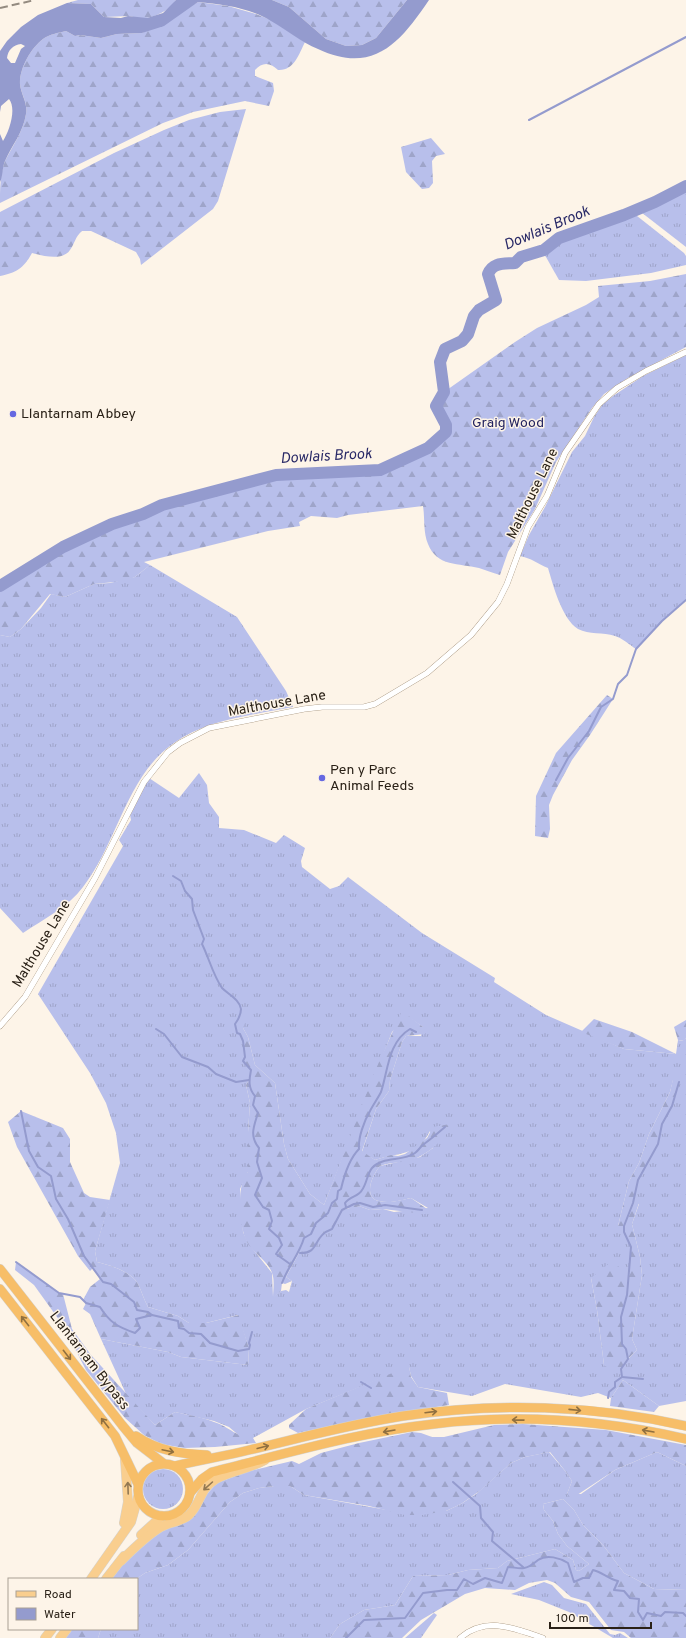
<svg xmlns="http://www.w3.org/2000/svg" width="686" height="1638" font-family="Overpass,sans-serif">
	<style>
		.grass { fill: url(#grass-tufts); fill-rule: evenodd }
		.forest { fill: url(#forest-firs) }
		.water { fill: #949bce; fill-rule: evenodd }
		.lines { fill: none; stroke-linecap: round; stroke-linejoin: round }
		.stream { stroke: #949bce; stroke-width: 2 }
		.river { stroke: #949bce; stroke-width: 12 }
		.minor-casing { stroke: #947f64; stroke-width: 6 }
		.primary-casing { stroke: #d4d3d1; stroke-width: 10 }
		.trunk-casing { stroke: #d4d3d1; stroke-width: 10 }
		.minor { stroke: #fff; stroke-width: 5.5 }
		.primary { stroke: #f9ce8e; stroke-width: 9 }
		.trunk { stroke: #f7be68; stroke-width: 9 }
		.rail { stroke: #948b80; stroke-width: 2; stroke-dasharray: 8 4; stroke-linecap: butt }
		.oneway { stroke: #907040 }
		.oneway2 { stroke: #927852 }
		.poi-dot { fill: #6668e1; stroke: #fdf4e8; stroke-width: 1.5 }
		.labels { text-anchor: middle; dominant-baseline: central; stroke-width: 3; stroke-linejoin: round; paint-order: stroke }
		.poi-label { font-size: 14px; fill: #2a2117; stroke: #fdf4e8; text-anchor: start }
		.park-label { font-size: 14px; fill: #232360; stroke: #fdf4e8 }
		.street-label { font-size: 14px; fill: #2a2117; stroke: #fdf4e8 }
		.water-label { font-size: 15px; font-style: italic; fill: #282866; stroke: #fdf4e8 }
	</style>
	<defs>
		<pattern id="grass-tufts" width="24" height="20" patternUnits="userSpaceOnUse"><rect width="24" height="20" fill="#b8bfeb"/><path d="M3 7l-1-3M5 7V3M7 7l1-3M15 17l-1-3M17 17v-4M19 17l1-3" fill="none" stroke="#9ea4c9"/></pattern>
		<pattern id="forest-firs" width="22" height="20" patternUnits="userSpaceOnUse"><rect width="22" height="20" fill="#b8bfeb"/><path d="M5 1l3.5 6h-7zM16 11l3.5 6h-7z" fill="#9ea4c9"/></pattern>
	</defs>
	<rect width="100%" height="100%" fill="#fdf4e8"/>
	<g class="grass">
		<path d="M686,186V247L637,209Z"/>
		<path d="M632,212L684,253L686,256V265L651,273L586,281L559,280L542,250L559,238Z"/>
		<path d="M686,355V600L662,621L636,649C630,645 622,638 615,636C603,632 589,635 578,629C562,619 553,585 548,568C538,564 531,558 520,556L529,535L545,507L572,452L585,436L594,417L602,405L613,396L643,376Z"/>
		<path d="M150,565L237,617L286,691L293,707C253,715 208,719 174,743C126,776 118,842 83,887C68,907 44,919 23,933L0,908V635L10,637L21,629L41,608L51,594L65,597L94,584L110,583L135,577Z"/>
		<path d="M199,773L207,785L209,803L219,817V828L244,830L276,843L284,835L305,848L301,861L302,867L330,889L339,886L348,877L422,933L495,978L494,982L546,1015L624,1049L676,1054L678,1040L683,1041L686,1038V1401L659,1406L623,1380L611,1398L598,1393L581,1397L505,1384L472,1396L418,1387L411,1376L409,1367L306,1409L253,1438H242L229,1427L214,1421L175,1412L155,1425L127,1396L101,1339L168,1352L181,1357L248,1365L249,1349L238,1315L206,1323H189L178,1316L148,1307C144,1300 142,1292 138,1284C132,1272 110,1265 97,1262L95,1251L120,1163L116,1133L106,1103L90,1073L38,994L123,846L119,840L131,820L130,815L149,778L179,798ZM407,1016L423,1027L421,1036H406L402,1042L390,1080L389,1091L376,1109L362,1152L375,1160C398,1152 417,1157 430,1131L433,1148L420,1157L380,1166C373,1174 362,1197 379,1201C389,1204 402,1200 411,1198L428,1208L394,1212L383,1209L370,1210L359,1206L342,1210L332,1229C311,1236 320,1254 299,1253L286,1277L292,1281L289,1292L286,1290L281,1291L273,1297L272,1273L248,1243L243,1232L240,1189L248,1172V1132L250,1103L246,1085L249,1080L251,1070L243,1061L245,1057L243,1041L240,1034L243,1028L248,1037L255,1065L275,1083L284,1144L288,1159L310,1194L324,1205L392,1032ZM673,1080L672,1106L662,1124L658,1144L638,1180L633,1203L639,1204L632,1224L640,1257L642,1275L632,1339L637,1350L628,1359L621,1369L604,1365L597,1310L591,1278L629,1273L631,1247L624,1232V1226H618L629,1181L639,1163L649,1134L670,1092Z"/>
		<path d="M549,1452L566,1472L572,1481L567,1494H581L615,1470L657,1452L686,1466V1590L654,1589L624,1573L603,1545L583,1525L574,1510L563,1499L543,1504L544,1510L553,1521L558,1534L567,1546L589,1564L579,1571L576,1570L573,1560L555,1549L507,1561L498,1568L468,1570L448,1575L413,1576L395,1605L364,1610L340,1624L330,1638H98L101,1629H137L136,1579L145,1573L168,1565L188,1550L230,1502L243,1493L259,1488L274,1486H290L304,1495L387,1510L446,1511L461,1504L476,1494L511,1463L525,1457Z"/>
		<circle cx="163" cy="1489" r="20"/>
		<path d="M544,1582L552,1585L564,1598L586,1604L610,1634L615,1635L620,1633L628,1638H613L569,1612L539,1600L511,1594Z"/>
		<path d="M434,1613L437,1615L421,1638H405Z"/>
	</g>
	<g class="forest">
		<path d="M78,0H176C169,11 152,20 138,18C135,18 132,16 129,16C121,16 112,17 104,17L91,4L67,3Z"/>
		<path d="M272,0H407L376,38L362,45L346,46L326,39L289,7Z"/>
		<path d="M198,2L228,6L256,14L271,20L305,42C299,54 294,71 278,70C270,62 262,62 255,70V76L273,83L274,91L269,106L245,101L193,112L163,123L0,203C0,190 0,174 5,161C13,145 23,132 26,114C28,103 21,94 20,84C19,69 31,48 43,39C50,34 58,33 66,31L75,36L80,35L101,38L117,34L142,33Z"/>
		<path d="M246,109L218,201L213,209L141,265L140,259L136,252L91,231H82C75,237 75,243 70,250C63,261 43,256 32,253C24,268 16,273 0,276V212L114,153L164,130L189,120L220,112Z"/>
		<path d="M431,138L445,154L436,156L432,161L433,183L429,188L422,189L406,172L401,147Z"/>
		<path d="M686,274V347L628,378L604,394L592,408L556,462L535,509L508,552L500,575C492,573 486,570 479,568C459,563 437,567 428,544C423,532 425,518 423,506L348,515L337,518L311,516L299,522L300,526L268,531L144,562L150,565L135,577L125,581L94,584L65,597L50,594L21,629L10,637L0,635V586L63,547L112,524L143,514L162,505L276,475L380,470L428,448L446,432V425L436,406L444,392L515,342L537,328L586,305L599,297L598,286L650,281Z"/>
		<path d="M607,695L613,699L590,735L572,760L553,795L549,805L550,829L548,838L535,836L536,796L556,753Z"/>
		<path d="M402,1011L423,1027L425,1034L406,1036L402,1042L390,1080L389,1091L376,1109L362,1151L375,1160L391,1155L398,1156L405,1154L427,1138L433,1127L450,1124L452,1126C441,1143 423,1160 401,1162C392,1163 389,1163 380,1166C373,1174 362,1197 379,1201C389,1204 401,1200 411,1198L430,1211L425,1214L383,1209L370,1210L359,1206L351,1209L346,1208L342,1210L332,1229C311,1236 320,1254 299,1253L286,1277L292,1281L285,1284L282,1283L281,1291L273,1298C273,1291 275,1280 272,1273C268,1261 253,1253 247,1242C239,1228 236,1183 248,1172V1132L250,1103L246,1085L249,1080L251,1070L243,1061L245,1057L243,1041L240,1034L237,1033L235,1024L238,1020L245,1023L243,1028L248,1037L255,1065L275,1083L284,1144L288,1159L310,1194L324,1205L375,1071Z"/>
		<path d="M594,1019L632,1032L676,1054L624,1049L581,1032Z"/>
		<path d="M686,1020V1038L684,1041L678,1040L674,1027Z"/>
		<path d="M673,1079L679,1082L672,1106L662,1124L658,1144L638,1180L633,1203H639L632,1224L640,1257L642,1275L632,1339L637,1350C630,1357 621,1364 621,1374L616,1373L604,1365L597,1310L591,1278L611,1262L629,1273L631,1248L624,1232V1226H618L629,1181L639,1163L649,1134L670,1092Z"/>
		<path d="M21,1111L63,1128L70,1139V1162L84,1193L90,1197L110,1200L95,1251L97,1262C110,1265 132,1272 138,1284C142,1292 144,1300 148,1307L178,1316L189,1323H206L239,1315L249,1349L248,1365L181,1357L168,1352L101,1339L90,1314L83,1309L86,1303L83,1300L90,1287L100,1279L93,1268L90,1271L78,1256L17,1147L8,1122Z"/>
		<path d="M16,1262L59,1293L63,1294L72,1329L91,1355L155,1425L175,1412C188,1415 202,1417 214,1422C230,1427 237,1438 253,1438L256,1443L215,1447L184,1448L161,1444L144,1435L125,1418L86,1370L62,1324L34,1285L15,1270Z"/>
		<path d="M409,1366L411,1377L418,1387L447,1393L449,1405L384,1415L298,1433L289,1428V1425L306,1409Z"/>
		<path d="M623,1380L659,1406L654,1412L610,1406L611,1398Z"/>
		<path d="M523,1424L606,1430L686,1445V1466L657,1452L615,1470L571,1499L567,1494L572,1481L566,1472L550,1452L525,1457L511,1463L481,1490L461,1504L446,1511L422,1515H405L369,1506L304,1495L290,1486H274L259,1488L243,1493L230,1502L188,1550L168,1565L145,1573L136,1579H111L125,1561L160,1531L179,1525L217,1483L246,1472L292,1461L299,1464L321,1453L359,1443L412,1432L421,1433L432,1437H444L494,1425Z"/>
		<path d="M563,1499L574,1510L583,1525L603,1545L624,1573L654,1589L686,1590V1638H631L624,1632L611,1630L589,1602L571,1597L555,1583L547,1580L529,1583L515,1590L485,1588L465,1594L421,1620L402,1638H330L340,1624L364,1610L395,1605L413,1576L448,1575L468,1570L498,1568L507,1561L555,1549L573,1560L576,1570L579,1571L589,1564L567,1546L558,1534L553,1521L544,1510L543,1504Z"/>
		<path d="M72,1629H101L98,1638H65Z"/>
	</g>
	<path class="water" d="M176,0H272L289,7L326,39L346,46L362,45L376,38L407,0H429C400,43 373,75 318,49C301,42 287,30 271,21C250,8 222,4 198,2L164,26L142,33L117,34L101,38L80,35L75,36L66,31C58,33 50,34 43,39C31,48 19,69 20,84C21,95 28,103 26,114C23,133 12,145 5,161C2,168 3,176 0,182V134L3,141C9,132 17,109 9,99L1,106L0,112V51L7,41L21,27L38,15L67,3L91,4L104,17L121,18L128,16L147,18L163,13ZM21,44L25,46L21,49L15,63H11L7,58C8,50 13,45 21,44Z"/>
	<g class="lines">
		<g class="stream">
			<path d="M529,120L686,37"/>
			<path d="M556,780L568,758L589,731L601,707L613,699L618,684L627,675L636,649L662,621L686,600"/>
			<path d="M173,876L181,881L185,891L192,899L193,910L204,939L202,944C209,958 213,975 222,988C228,994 240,1000 241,1009C241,1014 238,1020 235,1024L237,1033L240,1034L243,1041L245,1057L243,1061L251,1070C249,1080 248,1088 255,1096L253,1105L258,1113C254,1126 249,1136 259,1148L257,1162L262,1178L255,1195L263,1207L269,1210L272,1221L269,1229L279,1238L282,1245L276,1254L290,1264"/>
			<path d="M156,1029L164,1034L182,1057L208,1067L216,1074L236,1082L249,1080"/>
			<path d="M21,1111L29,1151L38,1167L51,1176L56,1199L68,1219L84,1256L103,1282L111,1284L134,1302L137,1310L148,1312L152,1315"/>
			<path d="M346,1207L345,1203C350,1196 358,1197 362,1190C367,1183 367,1174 372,1168C383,1156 402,1162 415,1153C418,1151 420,1147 424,1144C431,1139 438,1133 445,1127"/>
			<path d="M300,1253C320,1254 312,1236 332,1229L342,1210L354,1204L360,1203L373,1207L385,1205L422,1210"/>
			<path d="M16,1262L59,1293L80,1297L86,1303L100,1307C110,1323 118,1327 135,1333L140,1328L136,1319L152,1315L178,1321L179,1328L184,1329L189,1333L201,1334L210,1343L238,1351L249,1349L250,1345L249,1343L252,1332"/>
			<path d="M282,1283C288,1266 299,1255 304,1238L311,1234L316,1223L328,1213L332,1203L337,1199L338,1191L341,1189C344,1176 349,1159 359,1149C358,1138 364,1121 370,1111C373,1105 378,1098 381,1092C388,1071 388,1042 410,1029L416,1032"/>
			<path d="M622,1377L643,1379"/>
			<path d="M361,1382L371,1388"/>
			<path d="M608,1398L609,1392L615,1387V1382L622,1377L621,1369L628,1359L626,1349L622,1344L621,1317L627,1295L631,1247L624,1232V1226L633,1203L638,1180L658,1144L662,1124L672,1106L679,1082"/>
			<path d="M453,1482L480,1506L481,1518L493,1532L492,1541L523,1567"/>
			<path d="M346,1638L364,1620L405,1618L423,1593L447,1590H457L464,1579L473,1584L485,1578L502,1583L508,1567C513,1567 519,1569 524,1568C530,1567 534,1563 538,1560C547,1554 560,1558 568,1563L574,1582L583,1578H589L593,1570C602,1572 608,1579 618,1581L614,1590L624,1591L630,1598L639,1599L638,1612L643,1620L647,1613L661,1616L665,1612L683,1613L686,1616"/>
		</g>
		<path class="river" d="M0,586L63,547L112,524L143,514L162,505L276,475L380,470L428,448L446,432V425L436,406L444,392L440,362L445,349L462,341L468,334L474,316L479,310L496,300L488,274C493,262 504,264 515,263L521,257L544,250L559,238L624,215L655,202L686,186"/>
		<defs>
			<g id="minor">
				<path d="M0,1026L25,997L95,878L144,782L168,752L180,743L209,728L304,709L322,707H364L375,704L427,673L471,635L498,602L507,584L528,527L547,496L565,453L599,404L617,388L646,371L686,352"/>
				<path d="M460,1638C486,1616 514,1628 543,1638"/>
			</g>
			<g id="primary">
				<path d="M124,1523L128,1502L125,1459"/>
				<path d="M141,1535L162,1516"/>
				<path d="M121,1561C133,1549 146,1536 161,1527C170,1522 181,1522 189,1515C201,1504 199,1489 216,1479C231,1471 249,1469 265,1460"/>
				<path d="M91,1579L131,1522L138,1497"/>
				<path d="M106,1579L124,1556"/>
				<path d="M45,1638L52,1629"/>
				<path d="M60,1638L67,1629"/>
			</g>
			<g id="trunk">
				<path d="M0,1269L122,1425L137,1443L163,1463"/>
				<path d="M0,1289L115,1436L138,1484"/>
				<path d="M136,1436C158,1451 181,1454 207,1455"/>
				<circle cx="164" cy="1490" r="26"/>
				<path d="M175,1466C200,1460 225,1456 249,1450C300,1438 351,1424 403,1416C496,1402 594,1405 686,1426"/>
				<path d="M190,1493L202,1479L212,1472C285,1454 359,1432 434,1424C517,1414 604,1420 686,1439"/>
			</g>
		</defs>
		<use href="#minor" class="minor-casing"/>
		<use href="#primary" class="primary-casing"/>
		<use href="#trunk" class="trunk-casing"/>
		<use href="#minor" class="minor"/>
		<use href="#primary" class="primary"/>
		<use href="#trunk" class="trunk"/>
		<path class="rail" d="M0,8L35,0"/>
	</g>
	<defs><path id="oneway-shaft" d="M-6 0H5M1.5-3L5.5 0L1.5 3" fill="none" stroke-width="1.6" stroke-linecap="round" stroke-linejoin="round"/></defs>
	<g class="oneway">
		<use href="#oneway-shaft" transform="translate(25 1321) rotate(-128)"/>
		<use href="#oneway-shaft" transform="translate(67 1355) rotate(52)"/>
		<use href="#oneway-shaft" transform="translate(575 1410) rotate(6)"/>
		<use href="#oneway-shaft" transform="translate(431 1412) rotate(-7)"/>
		<use href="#oneway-shaft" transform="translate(518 1420) rotate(-179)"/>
		<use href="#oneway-shaft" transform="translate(105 1423) rotate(-128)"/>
		<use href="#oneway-shaft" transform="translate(389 1431) rotate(170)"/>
		<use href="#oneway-shaft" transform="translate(648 1431) rotate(-170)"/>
		<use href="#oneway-shaft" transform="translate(263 1447) rotate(-14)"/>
		<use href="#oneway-shaft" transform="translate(168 1451) rotate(12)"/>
	</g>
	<g class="oneway2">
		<use href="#oneway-shaft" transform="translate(208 1486) rotate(138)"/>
		<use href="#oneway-shaft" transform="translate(128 1488) rotate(-92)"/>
	</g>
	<g class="poi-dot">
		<circle cx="13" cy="414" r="4"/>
		<circle cx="322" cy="778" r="4"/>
	</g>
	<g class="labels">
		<g class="poi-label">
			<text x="21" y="414">Llantarnam Abbey</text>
			<text x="330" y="770">Pen y Parc<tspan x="330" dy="16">Animal Feeds</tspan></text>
		</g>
		<g class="park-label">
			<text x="508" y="423">Graig Wood</text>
		</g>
		<g class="street-label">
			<text transform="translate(533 494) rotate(-64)">Malthouse Lane</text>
			<text transform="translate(277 704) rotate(-10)">Malthouse Lane</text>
			<text transform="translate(42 944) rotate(-59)">Malthouse Lane</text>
			<text transform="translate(89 1361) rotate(52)">Llantarnam Bypass</text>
		</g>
		<g class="water-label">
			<text transform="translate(547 229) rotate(-23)">Dowlais Brook</text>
			<text transform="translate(326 457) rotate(-3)">Dowlais Brook</text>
		</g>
	</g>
	<rect x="8" y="1578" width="130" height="52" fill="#fdf4e8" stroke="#a9a094"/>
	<rect x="16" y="1591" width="20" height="6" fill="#f9ce8e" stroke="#a9a094"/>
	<text x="44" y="1598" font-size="12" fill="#2a2117">Road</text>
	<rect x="16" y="1608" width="20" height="12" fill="#949bce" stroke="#a9a094"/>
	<text x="44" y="1618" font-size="12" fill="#2a2117">Water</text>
	<path d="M550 1622v6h101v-6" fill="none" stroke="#2a2117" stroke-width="2"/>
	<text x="556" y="1622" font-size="12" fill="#2a2117" stroke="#fdf4e8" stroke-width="3" paint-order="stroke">100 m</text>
</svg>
